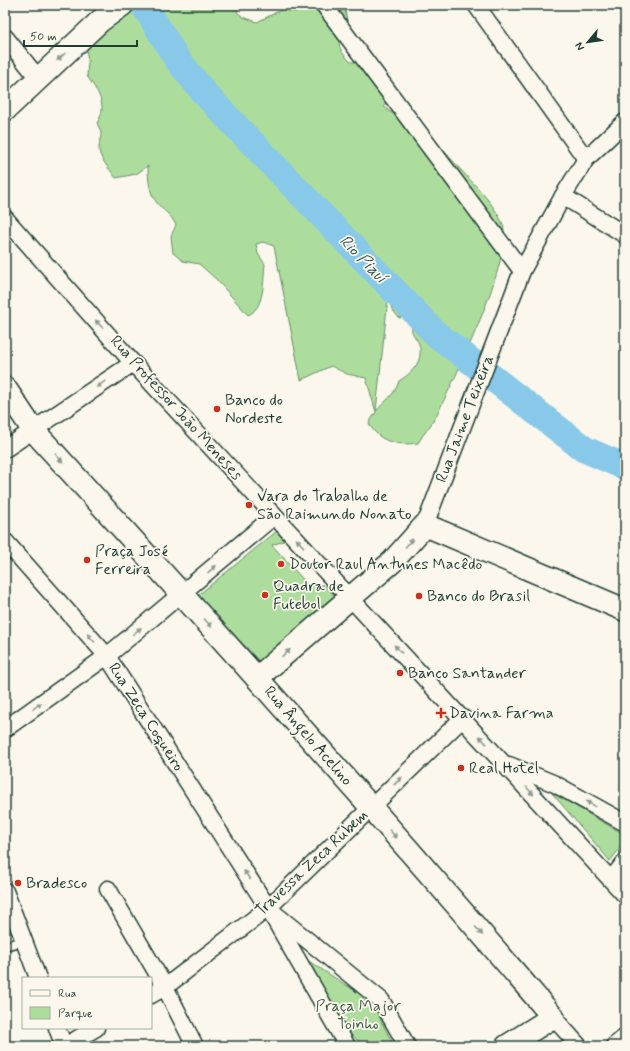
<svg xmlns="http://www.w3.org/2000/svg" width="630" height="1051" font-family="Mynerve,sans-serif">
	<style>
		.green { fill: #addd9d; stroke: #668d68; fill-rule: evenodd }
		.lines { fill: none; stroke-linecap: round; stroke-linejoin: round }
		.river { stroke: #88c8e9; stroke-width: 27 }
		.lane-casing { stroke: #1f3d34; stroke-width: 11 }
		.street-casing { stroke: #1f3d34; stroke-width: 19 }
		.secondary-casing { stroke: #1f3d34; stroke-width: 25 }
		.lane { stroke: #fbf7ec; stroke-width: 8 }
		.street { stroke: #fbf7ec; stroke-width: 16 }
		.secondary { stroke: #fbf7ec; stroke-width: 22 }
		.oneway { fill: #8d9a90 }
		.poi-dot { fill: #c8321e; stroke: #fbf7ec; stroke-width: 1.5 }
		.labels { text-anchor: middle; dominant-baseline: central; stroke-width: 3.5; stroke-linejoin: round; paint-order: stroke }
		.poi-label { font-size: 16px; fill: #1f3d34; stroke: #fbf7ec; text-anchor: start }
		.street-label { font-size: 16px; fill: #1f3d34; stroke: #fbf7ec }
		.park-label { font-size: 16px; fill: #3b5d49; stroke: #fbf7ec }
		.water-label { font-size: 17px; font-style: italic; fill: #345958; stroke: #fbf7ec }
	</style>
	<rect width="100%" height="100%" fill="#fbf7ec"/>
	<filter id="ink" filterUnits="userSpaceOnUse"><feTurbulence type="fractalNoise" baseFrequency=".025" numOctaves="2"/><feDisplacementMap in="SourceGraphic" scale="8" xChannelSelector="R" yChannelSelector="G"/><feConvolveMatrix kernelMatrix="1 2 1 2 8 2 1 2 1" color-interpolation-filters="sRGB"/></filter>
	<g filter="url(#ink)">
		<g class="green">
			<path d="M117,5H238L237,12L243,17L257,22L283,9L296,12L304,9L345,10L348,25C336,41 336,48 351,62H361L390,98L384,106C393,118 402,114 415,113C427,130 439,146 453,161C470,181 491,199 502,222C517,252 451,387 435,418C430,427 423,434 418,443C397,446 378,442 369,423L376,412L366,378L347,374L331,366L301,380L274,246L263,242L256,244L258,254L265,264C263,280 265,308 248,315L216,279L199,264L183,261L173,253L171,236L176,225C170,213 164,212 157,203C149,193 148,178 148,166L136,174L116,178C110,169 98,158 99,147C100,133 104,138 97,123C109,105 97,91 87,76L88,62L86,48L117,21ZM388,298L392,309L399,318L417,315C405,336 417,333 420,348C422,364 410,374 399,381C395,395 385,401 376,411Z"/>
			<path d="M277,531L284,541L272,545L309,586L323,585L335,595L260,662L197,596Z"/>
			<path d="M551,792L625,835V842L610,861Z"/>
			<path d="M307,960L371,1001L394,1046H365L345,1030Z"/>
		</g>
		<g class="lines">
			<path class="river" d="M144,5L177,59L205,94L436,334L584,449L625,467"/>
			<defs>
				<path id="lane" d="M5,946L23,941"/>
				<g id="street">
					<path d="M324,5L522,271"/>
					<path d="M476,5L586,159"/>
					<path d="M5,37L38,78"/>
					<path d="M563,196L625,235"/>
					<path d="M5,218L133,363L625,895"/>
					<path d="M5,449L133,363"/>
					<path d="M425,525L522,271L563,196L586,159L625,122"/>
					<path d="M5,541L107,656L268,908L347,1046"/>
					<path d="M5,729L107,656L274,516"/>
					<path d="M509,765L555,784L625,823"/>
					<path d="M611,879L625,862"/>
					<path d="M108,889L165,987L195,1046"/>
					<path d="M5,891L38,978"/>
					<path d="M274,913L381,1000L407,1046"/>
					<path d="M151,995L165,987L268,908L463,718"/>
					<path d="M553,1017L579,1046"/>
					<path d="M57,1028L64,1046"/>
					<path d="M65,1046L96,1028"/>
					<path d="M614,1046L625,1037"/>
				</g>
				<g id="secondary">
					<path d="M5,110L100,21L122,5"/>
					<path d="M5,388L33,430C209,623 383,818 553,1017L507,1046"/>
					<path d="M257,678L392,562L425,525L625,610"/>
				</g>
			</defs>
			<use href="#lane" class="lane-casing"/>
			<use href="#street" class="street-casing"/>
			<use href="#secondary" class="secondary-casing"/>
			<use href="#lane" class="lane"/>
			<use href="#street" class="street"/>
			<use href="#secondary" class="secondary"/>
		</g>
		<defs><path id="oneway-solid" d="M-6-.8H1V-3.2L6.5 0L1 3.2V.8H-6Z"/></defs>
		<g class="oneway">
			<use href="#oneway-solid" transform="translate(61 57) rotate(138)"/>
			<use href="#oneway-solid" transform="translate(99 324) rotate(-132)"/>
			<use href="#oneway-solid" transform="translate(101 384) rotate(146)"/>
			<use href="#oneway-solid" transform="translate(59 458) rotate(48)"/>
			<use href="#oneway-solid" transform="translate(300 543) rotate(-133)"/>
			<use href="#oneway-solid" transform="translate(409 543) rotate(-50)"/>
			<use href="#oneway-solid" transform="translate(212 569) rotate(-40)"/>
			<use href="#oneway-solid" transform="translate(208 623) rotate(48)"/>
			<use href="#oneway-solid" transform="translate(137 631) rotate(-39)"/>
			<use href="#oneway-solid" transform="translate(91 638) rotate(-132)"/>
			<use href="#oneway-solid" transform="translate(398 649) rotate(-133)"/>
			<use href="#oneway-solid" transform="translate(286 653) rotate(-40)"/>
			<use href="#oneway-solid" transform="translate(37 706) rotate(-36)"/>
			<use href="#oneway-solid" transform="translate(483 740) rotate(-133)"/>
			<use href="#oneway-solid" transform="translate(398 781) rotate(-44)"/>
			<use href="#oneway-solid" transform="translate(530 791) rotate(48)"/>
			<use href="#oneway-solid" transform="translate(591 804) rotate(-151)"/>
			<use href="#oneway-solid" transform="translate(393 834) rotate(48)"/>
			<use href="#oneway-solid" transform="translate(247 875) rotate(-123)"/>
			<use href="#oneway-solid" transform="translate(479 931) rotate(49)"/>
		</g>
	</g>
	<g class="poi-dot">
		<circle cx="217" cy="409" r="4"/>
		<circle cx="249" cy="505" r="4"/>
		<circle cx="87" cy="560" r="4"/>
		<circle cx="281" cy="564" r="4"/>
		<circle cx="265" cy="595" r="4"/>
		<circle cx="419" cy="596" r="4"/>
		<circle cx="400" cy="673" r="4"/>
		<path d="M439 707h4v4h4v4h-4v4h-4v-4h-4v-4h4z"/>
		<circle cx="461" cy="768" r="4"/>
		<circle cx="18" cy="883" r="4"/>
	</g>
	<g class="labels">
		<g class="poi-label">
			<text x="225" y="400">Banco do<tspan x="225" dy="18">Nordeste</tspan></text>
			<text x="257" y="496">Vara do Trabalho de<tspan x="257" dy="18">São Raimundo Nonato</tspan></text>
			<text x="95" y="551">Praça José<tspan x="95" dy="18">Ferreira</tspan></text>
			<text x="289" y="564">Doutor Raul Antunes Macêdo</text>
			<text x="273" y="586">Quadra de<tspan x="273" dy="18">Futebol</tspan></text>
			<text x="427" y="596">Banco do Brasil</text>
			<text x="408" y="673">Banco Santander</text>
			<text x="449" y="713">Davina Farma</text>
			<text x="469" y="768">Real Hotel</text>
			<text x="26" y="883">Bradesco</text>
		</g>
		<g class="street-label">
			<text transform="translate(176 408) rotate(48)">Rua Professor João Meneses</text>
			<text transform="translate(465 419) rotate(-69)">Rua Jaime Teixeira</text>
			<text transform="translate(146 717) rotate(57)">Rua Zeca Coqueiro</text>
			<text transform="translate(308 736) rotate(49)">Rua Ângelo Acelino</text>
			<text transform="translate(312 863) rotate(-43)">Travessa Zeca Rubem</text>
		</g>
		<g class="park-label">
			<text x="358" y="1006">Praça Major<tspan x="358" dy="18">Toinho</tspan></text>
		</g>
		<g class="water-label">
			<text transform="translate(363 259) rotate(46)">Rio Piauí</text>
		</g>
	</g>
	<rect width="630" height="1051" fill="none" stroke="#fbf7ec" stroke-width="20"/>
	<rect x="10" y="10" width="610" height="1031" fill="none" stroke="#1f3d34" stroke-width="1.5" filter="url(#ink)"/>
	<rect x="22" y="977" width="130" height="52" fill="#fbf7ec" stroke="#a3ada2"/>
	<rect x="30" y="990" width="20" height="6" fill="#fbf7ec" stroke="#a3ada2"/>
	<text x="58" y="997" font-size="12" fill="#1f3d34">Rua</text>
	<rect x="30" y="1007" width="20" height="12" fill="#addd9d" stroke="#a3ada2"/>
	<text x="58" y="1017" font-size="12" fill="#1f3d34">Parque</text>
	<g transform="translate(588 42) rotate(241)" stroke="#fbf7ec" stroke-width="3" paint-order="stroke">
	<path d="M0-3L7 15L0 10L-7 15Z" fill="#1f3d34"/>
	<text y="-6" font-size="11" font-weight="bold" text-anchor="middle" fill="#1f3d34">N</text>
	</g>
	<path d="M24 40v6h113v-6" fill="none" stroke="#1f3d34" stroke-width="2"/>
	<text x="30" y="40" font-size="12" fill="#1f3d34" stroke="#fbf7ec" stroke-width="3" paint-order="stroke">50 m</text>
</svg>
